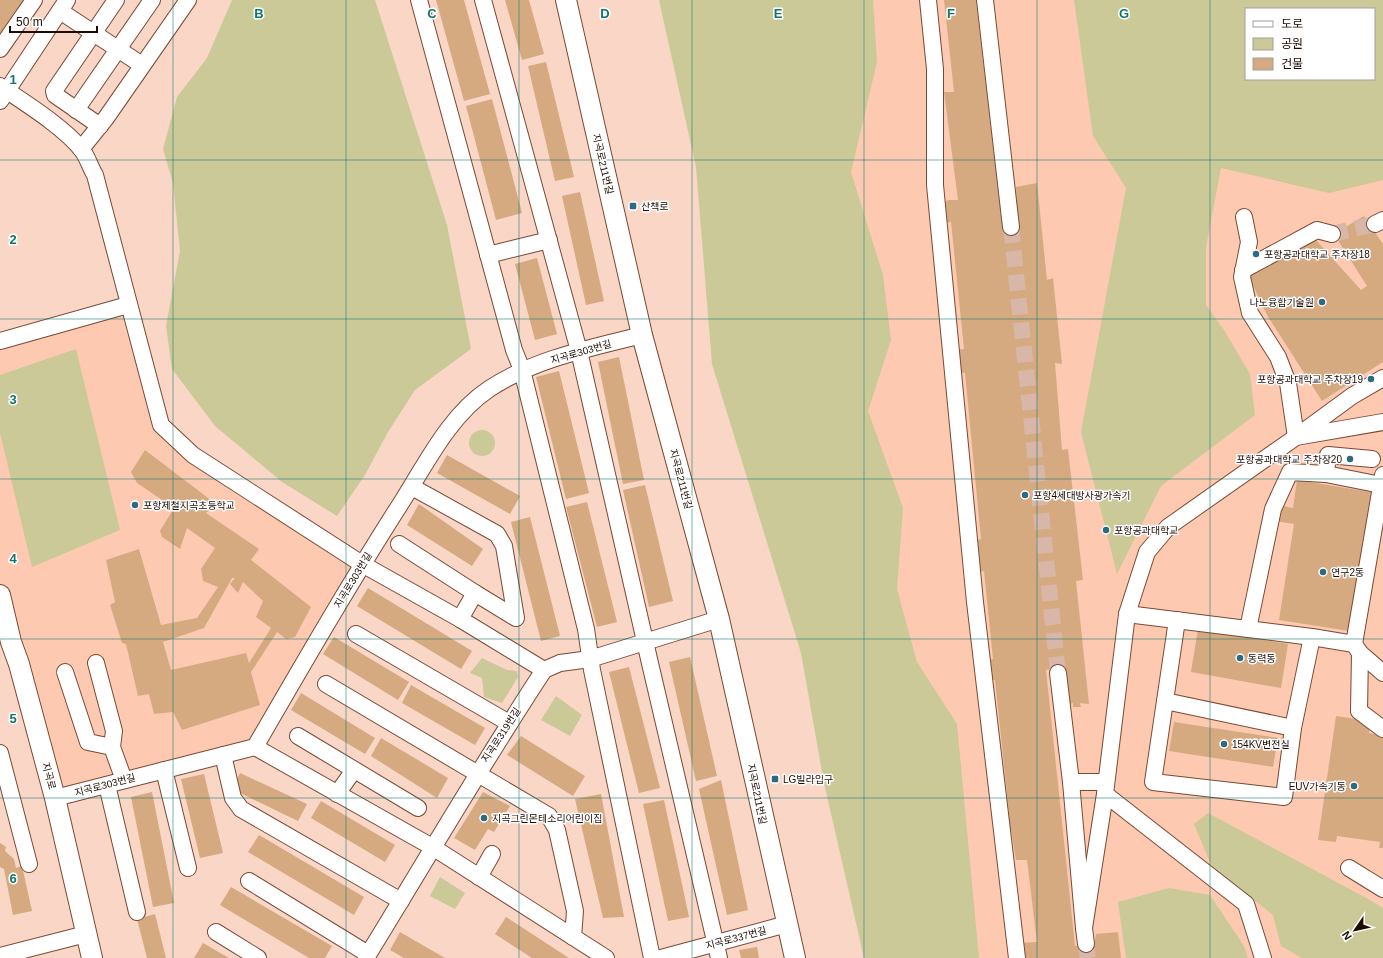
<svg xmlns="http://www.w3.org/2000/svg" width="1383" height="958" font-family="Arial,'Noto Sans KR',sans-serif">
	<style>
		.built { fill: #fdc9b1; fill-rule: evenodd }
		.green { fill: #cbc998; fill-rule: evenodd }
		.building { fill: #d5aa80; fill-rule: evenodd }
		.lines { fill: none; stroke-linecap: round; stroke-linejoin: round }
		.minor-tunnel { stroke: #d8b7a9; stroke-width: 16; stroke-dasharray: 16 8; stroke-linecap: butt }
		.minor-casing { stroke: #7a4933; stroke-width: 18 }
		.major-casing { stroke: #7a4933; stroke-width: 22 }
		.minor { stroke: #fff; stroke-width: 16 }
		.major { stroke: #fff; stroke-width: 20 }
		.grid { fill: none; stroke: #0f766e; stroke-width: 1; stroke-opacity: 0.55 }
		.poi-dot { fill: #2e6b82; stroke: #fff; stroke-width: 1.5 }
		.labels { text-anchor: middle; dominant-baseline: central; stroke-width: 3; stroke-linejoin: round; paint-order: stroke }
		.street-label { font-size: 10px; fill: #1d0a03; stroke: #fff }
		.poi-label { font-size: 10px; fill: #1d0a03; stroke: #fff; text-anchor: start }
		.grid-label { font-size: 13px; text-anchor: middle; font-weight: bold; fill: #0f766e; stroke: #fff; stroke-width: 3; stroke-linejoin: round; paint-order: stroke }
	</style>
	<rect width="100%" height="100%" fill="#f9d6c6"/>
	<g class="built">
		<path d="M736,0H1383V958H918ZM1246,9H1374V79H1246Z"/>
		<path d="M128,305L161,425L362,564L255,747L55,798L0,595V341Z"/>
	</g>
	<g class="green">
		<path d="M232,0H375L447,225L471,349L415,390L388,432L365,475L337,516L282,482L215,426L172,369L166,326L180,251L173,183L163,149L177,97L207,58Z"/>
		<path d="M659,0H873L877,62L851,172L883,275L891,340L868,411L903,508L897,589L917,662L957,724L979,958H864L824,783L801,653L712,364L696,167Z"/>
		<path d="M1074,0H1383V180L1329,193L1221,168L1206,247V305L1224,330L1250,374L1255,415L1161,486L1117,574L1081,432L1126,188L1093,136ZM1246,9H1374V79H1246Z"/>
		<path d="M76,349L120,530L32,567L0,433V375Z"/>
		<circle cx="482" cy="443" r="13"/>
		<path d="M482,658L507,670L517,671L518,677L502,703L484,697L482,678L470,673Z"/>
		<path d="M556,696L582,715L570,736L541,720Z"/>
		<path d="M1208,813L1370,900L1383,908V958H1302L1281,946L1273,915L1212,867L1194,824Z"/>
		<path d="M440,877L465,893L455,909L430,896Z"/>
		<path d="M1169,888L1210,895L1244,946L1248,958H1126L1118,902Z"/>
	</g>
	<g class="building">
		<path d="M0,0H28L0,39Z"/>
		<path d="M436,0H464L490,94L464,101Z"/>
		<path d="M505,0H529L544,54L522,60Z"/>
		<path d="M944,0H976L1003,231L1018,230L1016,187L1037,183L1047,280L1053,278L1062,364L1055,363L1062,450L1068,449L1083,580L1076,581L1089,704L1080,703L1081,707H1073V703L1065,705L1061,667L1046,670L1075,946H1094L1096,934L1118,932L1121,958H1021L1019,943L1037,942L1027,860H1016L1011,830L1005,832L1002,815L1009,813L995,680H987L984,662L993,659L984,571L979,572L975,541L981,539L965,373L955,372L953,350L964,349L951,222L942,223L939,203L949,200H958L944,92H954Z"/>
		<path d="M546,62L574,177L555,181L528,66Z"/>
		<path d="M492,99L522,213L496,220L466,106Z"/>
		<path d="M580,192L604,301L586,305L562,196Z"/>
		<path d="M1364,216L1383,244V362L1322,401L1267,315L1248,275L1315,239L1361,290L1367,286L1334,234Z"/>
		<path d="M537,258L557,334L535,340L515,264Z"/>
		<path d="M619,357L644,480L623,484L598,362Z"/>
		<path d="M559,371L589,493L566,499L536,377Z"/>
		<path d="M145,450L216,504L206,513L259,549L251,560L311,607L295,637L286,639L277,632L251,672L260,705L182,730L173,712L154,714L149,694L138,696L126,644L122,643L110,605L115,602L106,560L139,549L161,625L197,618L218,587L203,581L201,569L215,548L187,528L180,549L162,537L160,531L174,508L137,483L131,472ZM232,578H235L230,584L238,593L243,582L263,601L256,617L271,628L249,663L246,653L171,670L163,642L204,628Z"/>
		<path d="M447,455L520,496L510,514L437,473Z"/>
		<path d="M1297,480L1371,492L1349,631L1279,620L1294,524L1275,521L1278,505L1293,508Z"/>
		<path d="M645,485L673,601L649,607L623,490Z"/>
		<path d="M587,502L617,622L597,627L566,507Z"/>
		<path d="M419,504L483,549L472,566L407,525Z"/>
		<path d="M530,517L560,636L541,641L511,522Z"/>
		<path d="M368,588L472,651L461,669L357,606Z"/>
		<path d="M1198,629L1288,644L1281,688L1191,672Z"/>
		<path d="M334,637L409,682L398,700L323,654Z"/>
		<path d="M690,657L717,776L696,781L669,662Z"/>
		<path d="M629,667L660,788L639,793L609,672Z"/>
		<path d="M411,685L485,728L475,745L402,703Z"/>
		<path d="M301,693L375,738L365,754L291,710Z"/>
		<path d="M1336,716L1370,721L1369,733L1383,736V848H1379L1380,842L1337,836L1336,842L1318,840Z"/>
		<path d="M1174,722L1278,738L1273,767L1169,751Z"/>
		<path d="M521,736L585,776L573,796L507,755Z"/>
		<path d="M381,738L448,778L437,798L371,756Z"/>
		<path d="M240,773L307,804L298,821L232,789Z"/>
		<path d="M204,774L223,853L200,858L181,779Z"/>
		<path d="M721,780L748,910L727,915L699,789Z"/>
		<path d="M152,792L174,903L153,907L131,797Z"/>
		<path d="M483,792L510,806L494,832L488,829L475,850L454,838Z"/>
		<path d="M601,794L624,917L603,918L575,799Z"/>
		<path d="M664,800L689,917L668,921L643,804Z"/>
		<path d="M321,801L395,845L385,862L311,818Z"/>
		<path d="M259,835L364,897L354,915L248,852Z"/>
		<path d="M0,843L6,847L5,851L14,859L16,868L22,866L32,911L13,915L4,869L0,867Z"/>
		<path d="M231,887L332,946L325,958H309L220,905Z"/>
		<path d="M155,914L166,958H147L137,919Z"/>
		<path d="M506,917L569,958H532L495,934Z"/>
		<path d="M400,932L445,958H404L390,950Z"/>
		<path d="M203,943L229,958H194Z"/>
		<path d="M757,947L759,958H741L739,950Z"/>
	</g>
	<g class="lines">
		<g class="minor-tunnel">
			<path d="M1011,227L1058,673"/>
			<path d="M1332,234L1375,224"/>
			<path d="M1086,944L1088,958"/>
		</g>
		<defs>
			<g id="minor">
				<path d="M419,0L514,350L522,370L586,629L592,670L652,958"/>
				<path d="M483,0L579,351L649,659L719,958"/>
				<path d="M928,0L935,69V185L975,602L1017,958"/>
				<path d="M985,0L1011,227"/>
				<path d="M60,11L142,65"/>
				<path d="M0,49L34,0"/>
				<path d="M0,86C25,103 64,127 82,150C88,158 90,167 95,175L161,425L193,455L362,564L460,619L544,670"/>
				<path d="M0,101L67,0"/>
				<path d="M76,110L152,0"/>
				<path d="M100,126L55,95L54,91L116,0"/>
				<path d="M81,149L106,118L188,0"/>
				<path d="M1244,217L1249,242L1242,277L1250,313L1278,357L1288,383L1296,437L1352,396L1383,378"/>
				<path d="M1375,224L1383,220"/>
				<path d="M488,255L549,240"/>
				<path d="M1243,270L1317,230L1332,234"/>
				<path d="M0,341L128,305"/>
				<path d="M1372,459L1328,455L1326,474L1381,485"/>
				<path d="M1383,475L1354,644L1360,653L1383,673"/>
				<path d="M412,487L497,534L504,546L516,618L475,593"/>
				<path d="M399,544L475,593L460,619"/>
				<path d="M1127,614L1312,637L1354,644"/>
				<path d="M1177,620L1153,782L1284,797L1293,728L1312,637"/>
				<path d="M1248,629L1273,509L1290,472L1326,474"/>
				<path d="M356,634L509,723"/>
				<path d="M1360,653L1359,711L1383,729"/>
				<path d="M96,663L114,731L112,747L124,780"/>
				<path d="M65,672L88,742L112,747"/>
				<path d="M1058,673L1071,782"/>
				<path d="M326,684L549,816L557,830L575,911L573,937"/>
				<path d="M1165,701L1293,728"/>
				<path d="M298,736L418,808"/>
				<path d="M255,747L434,848L606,958"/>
				<path d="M0,753L29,864"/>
				<path d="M223,755L233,798L241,809L401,901"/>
				<path d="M164,770L188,868"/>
				<path d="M107,785L137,912"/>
				<path d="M337,794L354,770"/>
				<path d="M55,798L255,747C303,664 351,581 403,500C427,462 450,415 489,389C534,359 590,348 642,335"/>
				<path d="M1349,868L1383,889"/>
				<path d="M479,877L492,854"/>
				<path d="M249,881L368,954"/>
				<path d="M1084,928L1071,782H1106"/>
				<path d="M216,932L258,958"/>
				<path d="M1086,944L1084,928L1105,794"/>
				<path d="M0,956L86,934"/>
				<path d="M366,958C425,862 482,764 544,670L560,663L590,659L719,619"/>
				<path d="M661,958L787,924"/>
				<path d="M1263,958L1246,904L1105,794L1127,614L1147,552L1168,527L1296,437L1383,422"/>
			</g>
			<g id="major">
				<path d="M566,0L642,335L719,619L795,958"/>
				<path d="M0,595L11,642L19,664L55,798L92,958"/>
			</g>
		</defs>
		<use href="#minor" class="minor-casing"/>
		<use href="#major" class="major-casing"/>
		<use href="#minor" class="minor"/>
		<use href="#major" class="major"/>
	</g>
	<path class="grid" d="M173,0V958M346,0V958M519,0V958M692,0V958M864,0V958M1037,0V958M1210,0V958M0,160H1383M0,319H1383M0,479H1383M0,639H1383M0,798H1383"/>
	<g class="poi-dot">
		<rect x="629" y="202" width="8" height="8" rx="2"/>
		<circle cx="1256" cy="254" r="4"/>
		<circle cx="1322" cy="302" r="4"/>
		<circle cx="1371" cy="379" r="4"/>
		<circle cx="1350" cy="459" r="4"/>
		<circle cx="1025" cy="495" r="4"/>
		<circle cx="135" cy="505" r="4"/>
		<circle cx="1106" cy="530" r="4"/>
		<circle cx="1323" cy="572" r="4"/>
		<circle cx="1240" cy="658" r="4"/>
		<circle cx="1224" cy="744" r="4"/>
		<rect x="771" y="775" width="8" height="8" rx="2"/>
		<circle cx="1354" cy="786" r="4"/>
		<circle cx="484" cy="818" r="4"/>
	</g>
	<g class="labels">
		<g class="street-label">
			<text transform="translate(603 164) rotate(77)">지곡로211번길</text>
			<text transform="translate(581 352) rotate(-16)">지곡로303번길</text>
			<text transform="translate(681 479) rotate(75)">지곡로211번길</text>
			<text transform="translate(353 580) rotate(-59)">지곡로303번길</text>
			<text transform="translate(501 735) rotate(-57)">지곡로319번길</text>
			<text transform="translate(49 776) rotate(75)">지곡로</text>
			<text transform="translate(105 785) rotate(-15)">지곡로303번길</text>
			<text transform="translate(757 794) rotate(78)">지곡로211번길</text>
			<text transform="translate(736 938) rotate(-15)">지곡로337번길</text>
		</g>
		<g class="poi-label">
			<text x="641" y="206">산책로</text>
			<text x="1264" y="254">포항공과대학교 주차장18</text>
			<text x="1314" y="302" text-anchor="end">나노융합기술원</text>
			<text x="1363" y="379" text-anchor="end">포항공과대학교 주차장19</text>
			<text x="1342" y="459" text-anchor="end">포항공과대학교 주차장20</text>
			<text x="1033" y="495">포항4세대방사광가속기</text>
			<text x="143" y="505">포항제철지곡초등학교</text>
			<text x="1114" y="530">포항공과대학교</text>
			<text x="1331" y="572">연구2동</text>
			<text x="1248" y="658">동력동</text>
			<text x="1232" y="744">154KV변전실</text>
			<text x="783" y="779">LG빌라입구</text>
			<text x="1346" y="786" text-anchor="end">EUV가속기동</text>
			<text x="492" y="818">지곡그린몬테소리어린이집</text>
		</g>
	</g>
	<g class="grid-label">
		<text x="259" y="18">B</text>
		<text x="432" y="18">C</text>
		<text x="605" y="18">D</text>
		<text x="778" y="18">E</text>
		<text x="951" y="18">F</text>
		<text x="1124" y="18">G</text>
		<text x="13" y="84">1</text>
		<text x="13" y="244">2</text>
		<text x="13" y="404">3</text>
		<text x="13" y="563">4</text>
		<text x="13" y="723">5</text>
		<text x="13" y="883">6</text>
	</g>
	<rect x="1245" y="8" width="130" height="72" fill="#ffffff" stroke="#a59d9a"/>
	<rect x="1253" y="21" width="20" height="6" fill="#ffffff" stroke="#a59d9a"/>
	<text x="1281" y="28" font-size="12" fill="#1d0a03">도로</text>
	<rect x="1253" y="38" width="20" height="12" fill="#cbc998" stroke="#a59d9a"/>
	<text x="1281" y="48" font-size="12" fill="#1d0a03">공원</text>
	<rect x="1253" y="58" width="20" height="12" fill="#d5aa80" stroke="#a59d9a"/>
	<text x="1281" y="68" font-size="12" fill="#1d0a03">건물</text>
	<g transform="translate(1355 930) rotate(236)" stroke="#ffffff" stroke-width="3" paint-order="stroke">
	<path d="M0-3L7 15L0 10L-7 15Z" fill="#1d0a03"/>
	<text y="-6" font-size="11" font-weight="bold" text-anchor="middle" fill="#1d0a03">N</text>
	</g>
	<path d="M10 26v6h87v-6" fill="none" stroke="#1d0a03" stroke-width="2"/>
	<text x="16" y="26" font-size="12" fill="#1d0a03" stroke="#ffffff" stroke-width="3" paint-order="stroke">50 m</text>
</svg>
